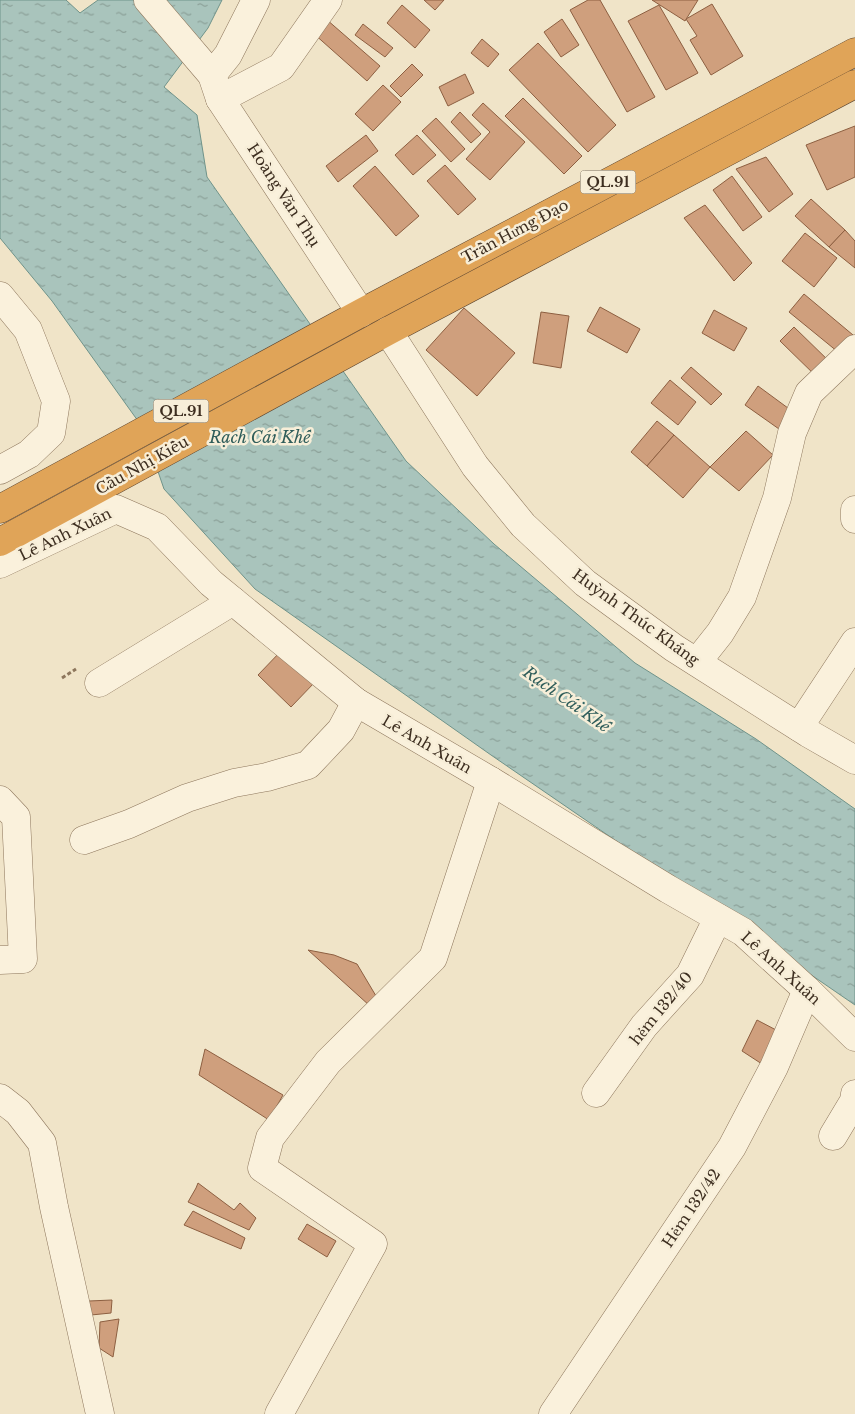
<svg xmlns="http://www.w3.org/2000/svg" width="855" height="1414" font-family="'Libre Baskerville',serif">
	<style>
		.water { fill: url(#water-ripples); stroke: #6f938a }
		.building { fill: #cf9f7d; stroke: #8d5f41 }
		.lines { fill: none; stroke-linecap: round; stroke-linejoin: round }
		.minor-casing { stroke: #8d765c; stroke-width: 29 }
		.highway-casing { stroke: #5b4430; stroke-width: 29 }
		.path { stroke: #8d765c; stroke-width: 3; stroke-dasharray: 4 2.5; stroke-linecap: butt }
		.minor { stroke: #faf1dc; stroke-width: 28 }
		.highway { stroke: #e0a458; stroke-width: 28 }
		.labels { text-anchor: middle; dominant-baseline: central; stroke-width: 5; stroke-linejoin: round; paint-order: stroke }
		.shield { fill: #f7eed8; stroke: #756857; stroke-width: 1 }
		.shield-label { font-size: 14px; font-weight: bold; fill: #3d2e20 }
		.street-label { font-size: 15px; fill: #3d2e20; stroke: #f7eed8 }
		.water-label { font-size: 16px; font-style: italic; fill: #2f5d5a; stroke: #f7eed8 }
	</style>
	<defs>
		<pattern id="water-ripples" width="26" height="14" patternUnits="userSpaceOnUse" patternTransform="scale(1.25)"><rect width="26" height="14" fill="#a9c4bc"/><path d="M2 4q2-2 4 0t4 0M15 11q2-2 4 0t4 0" fill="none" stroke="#8ba098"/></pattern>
	</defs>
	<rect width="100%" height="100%" fill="#f0e4c8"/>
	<path class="water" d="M0,0H66L80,13L98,0H222L208,28L164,87L197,115L207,177L406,461L494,544L635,663L756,739L855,809V1005L491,755L255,589L164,489L143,428L52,301L0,238Z"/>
	<g class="building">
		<path d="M424,0H444L435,10Z"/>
		<path d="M588,0H600L655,97L627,112L570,10Z"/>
		<path d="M652,0H698L685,21Z"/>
		<path d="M712,4L743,56L711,75L690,40L697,36L686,19Z"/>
		<path d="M402,5L430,30L415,48L387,23Z"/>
		<path d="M659,5L698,73L666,90L628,21Z"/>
		<path d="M326,19L380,66L367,81L313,33Z"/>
		<path d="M562,19L579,45L561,57L544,32Z"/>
		<path d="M363,24L393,48L385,57L355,35Z"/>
		<path d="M482,39L499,54L488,67L471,53Z"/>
		<path d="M538,43L616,125L588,152L509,70Z"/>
		<path d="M412,64L423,75L401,97L390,86Z"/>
		<path d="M465,74L474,93L448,106L439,87Z"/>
		<path d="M383,85L401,102L373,131L355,114Z"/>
		<path d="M523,98L582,156L564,174L505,116Z"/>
		<path d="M483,103L525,142L490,180L466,159L490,132L472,115Z"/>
		<path d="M460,112L481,134L471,143L451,122Z"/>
		<path d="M436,118L465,149L451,162L422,131Z"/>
		<path d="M855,126V177L827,190L806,145Z"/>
		<path d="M366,135L378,151L338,182L326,166Z"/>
		<path d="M417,135L436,155L413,175L395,155Z"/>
		<path d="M766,157L793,194L769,212L736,169Z"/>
		<path d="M445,165L476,199L458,215L427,181Z"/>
		<path d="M375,166L419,216L396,236L353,186Z"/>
		<path d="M732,176L762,217L743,231L713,190Z"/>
		<path d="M811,199L845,230L829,247L795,216Z"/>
		<path d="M705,205L752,263L734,281L684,218Z"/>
		<path d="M845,230L855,241V268L829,247Z"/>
		<path d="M805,233L837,258L814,287L782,261Z"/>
		<path d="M804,294L853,335L838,352L789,312Z"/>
		<path d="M600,307L640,329L627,353L587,331Z"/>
		<path d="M464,308L515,353L477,396L426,350Z"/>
		<path d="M714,310L747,328L734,351L702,333Z"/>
		<path d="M541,312L569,316L561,368L533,363Z"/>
		<path d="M794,327L833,365L819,379L780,341Z"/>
		<path d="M691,367L722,394L711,405L681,378Z"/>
		<path d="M670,380L696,402L678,425L651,403Z"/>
		<path d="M758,386L792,411L779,429L745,405Z"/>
		<path d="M657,421L674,435L647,466L631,452Z"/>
		<path d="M746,431L773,455L739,491L710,467Z"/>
		<path d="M674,435L710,467L683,498L647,466Z"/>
		<path d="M282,650L315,682L291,707L258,675Z"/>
		<path d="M308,950L334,955L357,964L379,1001L370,1006Z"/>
		<path d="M757,1020L778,1031L762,1064L742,1051Z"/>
		<path d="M205,1049L283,1095L269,1120L199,1075Z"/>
		<path d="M198,1183L234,1210L240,1203L256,1218L249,1230L188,1202L196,1188Z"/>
		<path d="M193,1211L245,1238L241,1249L184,1225Z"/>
		<path d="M307,1224L336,1241L327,1257L298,1239Z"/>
		<path d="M112,1300L111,1313L91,1315L89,1301Z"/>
		<path d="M119,1319L113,1357L99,1348L100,1322Z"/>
	</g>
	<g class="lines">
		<defs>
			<g id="minor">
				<path d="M148,0L212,75L220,99L361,313"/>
				<path d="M212,75L228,55L256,0"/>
				<path d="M220,99L281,67L328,0"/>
				<path d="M0,296L28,330L56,401L51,433L29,454L0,470"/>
				<path d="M388,331L475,466L523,525L585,583L674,648L808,733L855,760"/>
				<path d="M855,510V519"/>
				<path d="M0,564L116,509L157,527L211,583L356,702L491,781L668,889L743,932L807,990L855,1037"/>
				<path d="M697,662L720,633L742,597L777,498L792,433L809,393L855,349"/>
				<path d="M99,683L233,601"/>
				<path d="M799,727L855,642"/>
				<path d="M0,800L16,817L23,959L0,960"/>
				<path d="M84,840L129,824L187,798L234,783L267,777L308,765L341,730L356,702"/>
				<path d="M596,1093L644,1026L690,975L718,918"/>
				<path d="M0,1098L18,1112L42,1143L54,1207L100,1414"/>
				<path d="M833,1136L854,1101L855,1094"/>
				<path d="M279,1414L373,1244L262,1168L270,1138L328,1062L433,958L491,781"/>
				<path d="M553,1414L732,1147L774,1067L807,990"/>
			</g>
			<g id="highway">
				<path d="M0,509L361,313L855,52"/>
				<path d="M0,542L388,331L855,84"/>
			</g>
		</defs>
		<use href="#minor" class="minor-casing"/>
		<use href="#highway" class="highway-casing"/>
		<path class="path" d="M62,678L76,669"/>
		<use href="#minor" class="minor"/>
		<use href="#highway" class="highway"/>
	</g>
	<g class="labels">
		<g class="shield">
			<rect x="580.5" y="170.5" width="55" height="23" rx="4"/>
			<rect x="153.5" y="399.5" width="55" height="23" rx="4"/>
		</g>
		<g class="shield-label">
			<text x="608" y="182">QL.91</text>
			<text x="181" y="411">QL.91</text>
		</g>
		<g class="street-label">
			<text transform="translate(284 195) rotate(57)">Hoàng Văn Thụ</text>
			<text transform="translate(515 231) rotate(-28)">Trần Hưng Đạo</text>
			<text transform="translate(142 465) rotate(-29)">Cầu Nhị Kiều</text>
			<text transform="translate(65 534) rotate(-26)">Lê Anh Xuân</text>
			<text transform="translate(636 617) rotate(36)">Huỳnh Thúc Kháng</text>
			<text transform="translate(427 744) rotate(30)">Lê Anh Xuân</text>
			<text transform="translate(781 968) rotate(42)">Lê Anh Xuân</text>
			<text transform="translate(661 1008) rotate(-51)">hẻm 132/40</text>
			<text transform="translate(691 1208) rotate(-56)">Hẻm 132/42</text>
		</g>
		<g class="water-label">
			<text x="260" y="437">Rạch Cái Khế</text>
			<text transform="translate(567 699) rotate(35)">Rạch Cái Khế</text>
		</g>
	</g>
</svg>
